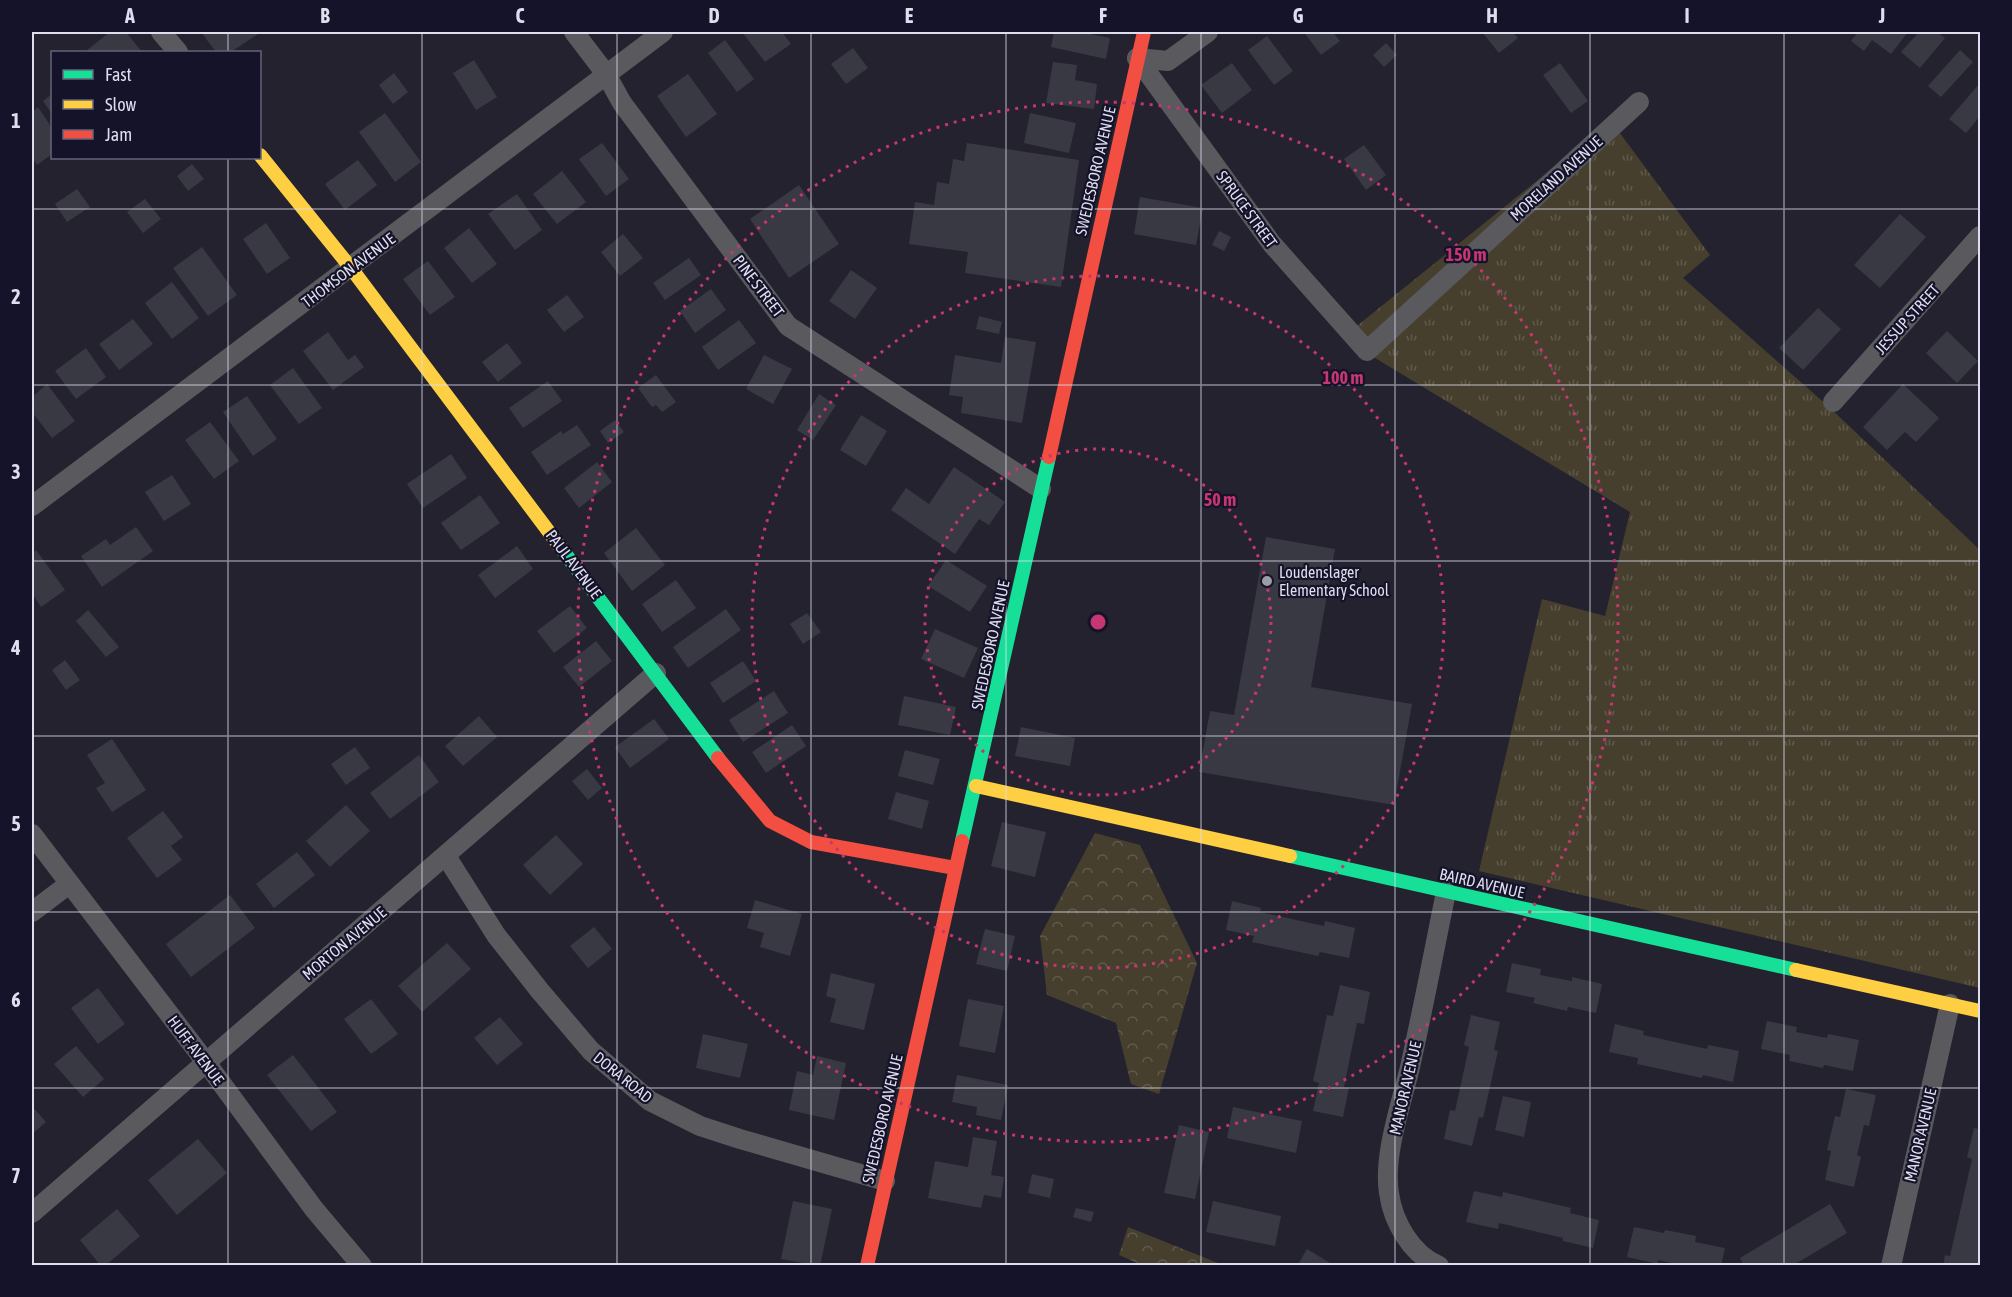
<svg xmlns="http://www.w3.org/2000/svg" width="2012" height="1297" font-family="'Asap Condensed',sans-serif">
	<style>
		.forest { fill: url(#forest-crowns) }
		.park { fill: url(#park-tufts) }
		.building { fill: #393943 }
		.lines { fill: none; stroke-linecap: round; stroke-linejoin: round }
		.street { stroke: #59595e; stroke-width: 20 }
		.fast { stroke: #16e098; stroke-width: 14 }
		.slow { stroke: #ffcf43; stroke-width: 14 }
		.jam { stroke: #f24e42; stroke-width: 14 }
		.grid { fill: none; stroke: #dedeee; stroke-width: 1.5; stroke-opacity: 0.55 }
		.ring { fill: none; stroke: #c63671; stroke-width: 3; stroke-dasharray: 3 6 }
		.poi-dot { fill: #9d9cab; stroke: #151329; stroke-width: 2 }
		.labels { text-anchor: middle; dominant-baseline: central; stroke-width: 4.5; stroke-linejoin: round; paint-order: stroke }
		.street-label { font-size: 16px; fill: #dedeee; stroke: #151329 }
		.poi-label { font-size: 16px; fill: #dedeee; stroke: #151329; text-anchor: start }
		.centre { fill: #c63671; stroke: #151329; stroke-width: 3 }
		.ring-label { font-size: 18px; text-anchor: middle; font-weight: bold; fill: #c63671; stroke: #151329; stroke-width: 4.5; stroke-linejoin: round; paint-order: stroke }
		.neatline { fill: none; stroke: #dedeee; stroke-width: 2 }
		.grid-label { font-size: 20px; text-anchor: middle; font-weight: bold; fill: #dedeee }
	</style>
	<defs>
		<pattern id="forest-crowns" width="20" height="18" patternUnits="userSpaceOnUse" patternTransform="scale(1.5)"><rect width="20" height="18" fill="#473f2d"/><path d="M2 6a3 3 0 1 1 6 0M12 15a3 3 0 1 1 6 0" fill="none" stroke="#615a4c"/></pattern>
		<pattern id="park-tufts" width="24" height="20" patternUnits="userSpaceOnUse" patternTransform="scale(1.5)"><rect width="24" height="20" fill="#473f2d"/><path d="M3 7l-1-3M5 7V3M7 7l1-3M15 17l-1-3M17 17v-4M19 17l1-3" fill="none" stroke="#615a4c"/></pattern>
	</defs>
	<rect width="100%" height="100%" fill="#23222e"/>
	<g class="forest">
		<path d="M1095,833L1140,845L1197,963L1159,1094L1131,1084L1116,1023L1047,995L1040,936Z"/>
		<path d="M1128,1227L1223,1265H1142L1119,1255Z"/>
	</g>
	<path class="park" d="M1611,121L1710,255L1683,278L1829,407L1980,550V988L1479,871L1542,599L1605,616L1630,512L1342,338Z"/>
	<g class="building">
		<path d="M110,32H126L142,52H89L87,50Z"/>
		<path d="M201,32H261L231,52H216Z"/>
		<path d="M742,32H782L791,44L765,62Z"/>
		<path d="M1054,32H1080L1110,38L1106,59L1051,47Z"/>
		<path d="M1304,32H1333L1340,41L1321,55Z"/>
		<path d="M1482,32H1512L1518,38L1499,53Z"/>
		<path d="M1858,32H1908L1891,54L1872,40L1864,51L1851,41Z"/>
		<path d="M1919,32H1937L1945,38L1920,68L1901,52Z"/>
		<path d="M1267,36L1293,71L1274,85L1248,50Z"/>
		<path d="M725,40L754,79L737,92L708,53Z"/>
		<path d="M1386,43L1397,55L1384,67L1373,55Z"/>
		<path d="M853,48L868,68L846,84L831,64Z"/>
		<path d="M1960,50L1973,62L1941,97L1928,86Z"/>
		<path d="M474,60L497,97L476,110L453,73Z"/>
		<path d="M1053,62L1077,65L1075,80L1097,84L1094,109L1046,103Z"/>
		<path d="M1232,63L1252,90L1222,113L1201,85Z"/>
		<path d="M1560,63L1588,101L1571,113L1543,75Z"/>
		<path d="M394,73L408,92L393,104L379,85Z"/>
		<path d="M688,74L717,114L686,137L657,96Z"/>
		<path d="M1980,83V116L1966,133L1949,119Z"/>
		<path d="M52,94V114L43,101Z"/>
		<path d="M38,107L52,128V154L37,165L32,158V112Z"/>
		<path d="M385,113L421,162L395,182L359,132Z"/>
		<path d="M1030,113L1076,123L1069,153L1024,143Z"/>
		<path d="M602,143L629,179L606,196L579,159Z"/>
		<path d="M967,143L1079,160L1061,287L965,273L968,252L909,244L915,202L934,205L937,182L949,184L953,159L964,161Z"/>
		<path d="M1364,145L1386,175L1366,190L1344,159Z"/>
		<path d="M358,160L377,185L345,210L325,184Z"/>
		<path d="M192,164L204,179L188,191L177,176Z"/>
		<path d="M562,171L586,202L557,224L533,194Z"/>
		<path d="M799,185L839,244L789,278L750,219Z"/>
		<path d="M77,189L90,207L67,222L55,204Z"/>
		<path d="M517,194L542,230L515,250L488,214Z"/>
		<path d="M1140,197L1203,208L1196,245L1134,234Z"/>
		<path d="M145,199L161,219L143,233L127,212Z"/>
		<path d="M1900,214L1926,237L1880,288L1854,265Z"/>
		<path d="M266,223L290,258L267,274L243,239Z"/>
		<path d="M469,228L497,264L472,283L444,248Z"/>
		<path d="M1219,231L1231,237L1224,251L1212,245Z"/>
		<path d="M623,234L643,258L620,276L601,252Z"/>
		<path d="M202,247L237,295L208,316L173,268Z"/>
		<path d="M689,258L701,275L665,300L653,283Z"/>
		<path d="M428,261L455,297L430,315L403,279Z"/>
		<path d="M851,270L877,288L855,319L829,301Z"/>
		<path d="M172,282L199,318L172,339L145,303Z"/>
		<path d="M711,289L726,310L695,333L680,311Z"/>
		<path d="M567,295L584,317L564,332L547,310Z"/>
		<path d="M1818,308L1841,329L1803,370L1779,348Z"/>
		<path d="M979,316L1002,322L999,334L976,329Z"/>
		<path d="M133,319L153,344L119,370L99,344Z"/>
		<path d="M739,320L756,343L718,370L702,347Z"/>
		<path d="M1947,331L1978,361L1957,383L1926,353Z"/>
		<path d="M328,332L348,360L355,355L364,367L333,390L303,351Z"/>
		<path d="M1005,337L1036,342L1022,423L961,413L963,397L949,395L955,355L1001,363Z"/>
		<path d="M507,343L522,363L498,382L482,362Z"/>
		<path d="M86,348L106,377L76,399L55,371Z"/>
		<path d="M764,355L792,369L773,404L746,389Z"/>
		<path d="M293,368L322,408L299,424L270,385Z"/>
		<path d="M656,375L676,402L662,412L656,405L652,407L638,388Z"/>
		<path d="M548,381L562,401L523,428L509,408Z"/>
		<path d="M47,384L75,421L52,438L32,412V397Z"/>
		<path d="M1903,384L1939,418L1916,442L1905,432L1887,450L1863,427Z"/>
		<path d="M819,394L836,405L813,440L797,430Z"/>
		<path d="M247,396L277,439L253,456L223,412Z"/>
		<path d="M861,415L887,431L866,466L840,450Z"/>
		<path d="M615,420L624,432L608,443L600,431Z"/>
		<path d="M210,422L239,461L214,479L185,440Z"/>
		<path d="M577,425L591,445L547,475L531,452L561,431L563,434Z"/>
		<path d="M451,454L467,478L423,508L407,484Z"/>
		<path d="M597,462L612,482L579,508L564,488Z"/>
		<path d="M954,467L1005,502L989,525L979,519L955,554L891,510L906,488L929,504Z"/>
		<path d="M172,475L191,504L164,521L145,492Z"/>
		<path d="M480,495L500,523L461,550L441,523Z"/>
		<path d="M136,527L153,551L102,587L81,556L106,539L110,545Z"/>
		<path d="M636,528L665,565L632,591L604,553Z"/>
		<path d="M1266,537L1335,549L1311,687L1412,704L1394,805L1199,772L1210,711L1234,715Z"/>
		<path d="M517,546L533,569L495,598L478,575Z"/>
		<path d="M36,550L65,590L41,607L32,593V554Z"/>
		<path d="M946,560L987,586L970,612L928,586Z"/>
		<path d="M676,580L696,608L662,632L642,604Z"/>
		<path d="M570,606L587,628L554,653L537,631Z"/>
		<path d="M726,609L741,630L688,668L673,647Z"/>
		<path d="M88,610L119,647L106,657L76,621Z"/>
		<path d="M807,613L821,632L803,644L790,624Z"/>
		<path d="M935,629L978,648L964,678L921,659Z"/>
		<path d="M596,641L612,661L579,687L563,667Z"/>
		<path d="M65,660L80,680L66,690L52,670Z"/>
		<path d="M743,661L756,681L723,703L710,683Z"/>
		<path d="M774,691L788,713L743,742L729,720Z"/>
		<path d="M904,696L956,707L950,735L898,725Z"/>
		<path d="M479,716L497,737L463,766L445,746Z"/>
		<path d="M654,719L669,739L630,768L615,747Z"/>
		<path d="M792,725L806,746L766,773L752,752Z"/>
		<path d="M1021,727L1075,738L1070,766L1015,756Z"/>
		<path d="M112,739L146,790L112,812L96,788L105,783L87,755Z"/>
		<path d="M355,747L370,768L346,785L331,764Z"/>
		<path d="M905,750L940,759L933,785L898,776Z"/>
		<path d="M419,755L439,782L390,819L370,793Z"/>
		<path d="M587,769L602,788L588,800L572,781Z"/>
		<path d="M896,792L929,801L922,829L888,819Z"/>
		<path d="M346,805L370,831L330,867L306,841Z"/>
		<path d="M163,811L183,837L171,846L182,860L157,878L127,838Z"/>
		<path d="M1002,822L1046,832L1035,877L991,866Z"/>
		<path d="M556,835L583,864L550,895L523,865Z"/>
		<path d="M297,852L315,875L274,908L256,884Z"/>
		<path d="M230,895L255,928L191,977L166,944Z"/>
		<path d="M755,900L802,914L790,956L760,947L764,933L747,928Z"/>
		<path d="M1232,901L1261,908L1260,912L1324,926L1325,921L1355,928L1349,958L1320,952L1318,956L1252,942L1254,936L1226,930Z"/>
		<path d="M594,927L612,949L588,968L570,946Z"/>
		<path d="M985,929L1015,936L1007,971L976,964Z"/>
		<path d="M447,943L471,969L422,1012L398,986Z"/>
		<path d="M1512,963L1541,969L1540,975L1572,981V977L1602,984L1596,1013L1568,1007L1567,1011L1533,1003L1535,998L1506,992Z"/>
		<path d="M831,973L875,984L864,1030L830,1022L836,999L826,996Z"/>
		<path d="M1340,985L1370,992L1364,1024L1357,1023L1344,1087L1349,1088L1343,1117L1313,1111L1319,1083L1313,1081L1327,1015L1333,1016Z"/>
		<path d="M98,988L125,1024L98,1044L71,1008Z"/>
		<path d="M371,999L398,1034L371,1054L344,1019Z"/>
		<path d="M968,999L1004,1006L995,1053L959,1046Z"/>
		<path d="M1471,1015L1500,1022L1494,1050L1498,1051L1483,1118L1479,1117L1472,1146L1444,1139L1450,1110L1455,1111L1469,1047L1464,1045Z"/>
		<path d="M500,1017L523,1044L497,1065L474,1038Z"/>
		<path d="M1767,1021L1797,1027L1796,1032L1827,1038L1828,1034L1859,1040L1853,1071L1824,1065L1823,1068L1789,1061L1790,1055L1761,1049Z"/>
		<path d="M1615,1024L1644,1031L1643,1035L1707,1049L1708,1045L1739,1051L1733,1082L1703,1075L1702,1078L1637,1064L1638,1058L1609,1052Z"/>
		<path d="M703,1034L748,1044L740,1078L696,1068Z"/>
		<path d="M76,1046L104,1079L83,1097L54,1064Z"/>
		<path d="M293,1055L337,1112L311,1131L267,1075Z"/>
		<path d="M817,1056L846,1063L834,1120L789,1110L797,1071L813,1075Z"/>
		<path d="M957,1075L1008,1085L1001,1120L976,1115L977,1107L952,1102Z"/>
		<path d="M1846,1089L1876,1095L1869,1126L1864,1125L1857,1155L1861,1157L1854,1187L1825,1180L1831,1151L1827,1150L1835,1116L1840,1117Z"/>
		<path d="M1503,1096L1531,1102L1524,1137L1495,1130Z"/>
		<path d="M32,1106L46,1122L32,1134Z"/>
		<path d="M1233,1107L1302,1121L1296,1153L1227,1138Z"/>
		<path d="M1179,1125L1209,1132L1195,1199L1164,1193Z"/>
		<path d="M1974,1128L1980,1129V1258L1979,1266H1943L1945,1255L1950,1256L1972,1159L1967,1157Z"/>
		<path d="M973,1137L997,1141L991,1175L1004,1177L1001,1198L984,1195L981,1208L928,1198L935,1161L968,1167Z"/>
		<path d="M198,1139L227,1173L177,1215L148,1180Z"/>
		<path d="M1032,1174L1054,1179L1050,1198L1028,1193Z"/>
		<path d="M1474,1191L1502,1197L1503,1192L1571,1208L1570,1213L1599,1220L1593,1248L1563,1241V1238L1499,1223L1498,1229L1466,1222Z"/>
		<path d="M793,1201L832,1209L820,1266L781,1259Z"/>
		<path d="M1213,1201L1281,1216L1275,1246L1206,1232Z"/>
		<path d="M1830,1204L1847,1233L1792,1266H1744L1740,1258Z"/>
		<path d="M1076,1208L1094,1212L1091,1222L1073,1217Z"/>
		<path d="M117,1209L140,1236L105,1266H101L80,1240Z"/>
		<path d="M1634,1227L1664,1233L1665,1230L1696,1236L1695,1242L1725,1248L1721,1266H1685L1658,1260V1264L1627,1257Z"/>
		<path d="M1307,1249L1335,1266H1297Z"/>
	</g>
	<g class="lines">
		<g class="street">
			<path d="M161,32L178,52"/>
			<path d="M574,32L606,74L622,103L788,326L1041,489"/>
			<path d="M1137,58L1272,244L1367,351L1639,102"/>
			<path d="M1137,58L1168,61L1208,32"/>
			<path d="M1833,402L1980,236"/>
			<path d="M32,506L663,32"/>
			<path d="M32,834L205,1061L314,1209L362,1266"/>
			<path d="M446,856L496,935L540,991L591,1051L650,1101L700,1126L740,1139L885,1181"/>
			<path d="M32,912L69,884"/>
			<path d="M32,1213L656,673"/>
			<path d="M1439,1266C1411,1254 1393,1222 1389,1193C1383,1156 1401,1105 1410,1067C1423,1009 1434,951 1446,892"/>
			<path d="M1891,1266L1950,1004"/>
		</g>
		<g class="fast">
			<path d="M561,548L718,758"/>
			<path d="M962,841L1049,457"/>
			<path d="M1290,856L1796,970"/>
		</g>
		<g class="slow">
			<path d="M260,155L351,268L561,548"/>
			<path d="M976,786L1290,856"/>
			<path d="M1796,970L1980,1011"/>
		</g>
		<g class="jam">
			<path d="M1049,457L1144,32"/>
			<path d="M718,758L770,821L811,842L955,868"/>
			<path d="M867,1266L962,841"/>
		</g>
	</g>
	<path class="grid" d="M228,32V52M422,32V1266M617,32V1266M811,32V1266M1006,32V1266M1201,32V1266M1395,32V1266M1590,32V1266M1784,32V1266M228,158V1266M32,209H1980M32,385H1980M32,561H1980M32,736H1980M32,912H1980M32,1088H1980"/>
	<g class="ring">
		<circle cx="1098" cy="622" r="173"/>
		<circle cx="1098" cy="622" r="346"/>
		<circle cx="1098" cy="622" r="520"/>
	</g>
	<circle class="poi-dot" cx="1267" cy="581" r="6"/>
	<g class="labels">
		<g class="street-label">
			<text transform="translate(1095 171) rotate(-77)">SWEDESBORO AVENUE</text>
			<text transform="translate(1556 178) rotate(-42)">MORELAND AVENUE</text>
			<text transform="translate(1247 209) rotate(54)">SPRUCE STREET</text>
			<text transform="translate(348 270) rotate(-37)">THOMSON AVENUE</text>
			<text transform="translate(759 286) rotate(53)">PINE STREET</text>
			<text transform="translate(1907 319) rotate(-48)">JESSUP STREET</text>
			<text transform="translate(574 564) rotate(53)">PAUL AVENUE</text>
			<text transform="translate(990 645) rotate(-78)">SWEDESBORO AVENUE</text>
			<text transform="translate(1482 883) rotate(13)">BAIRD AVENUE</text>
			<text transform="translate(344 943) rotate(-40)">MORTON AVENUE</text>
			<text transform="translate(196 1050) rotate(53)">HUFF AVENUE</text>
			<text transform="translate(623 1077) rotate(39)">DORA ROAD</text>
			<text transform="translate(1405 1088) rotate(-77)">MANOR AVENUE</text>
			<text transform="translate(882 1119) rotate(-77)">SWEDESBORO AVENUE</text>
			<text transform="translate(1920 1135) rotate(-77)">MANOR AVENUE</text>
		</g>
		<g class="poi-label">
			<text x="1279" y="572">Loudenslager<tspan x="1279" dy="18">Elementary School</tspan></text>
		</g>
	</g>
	<circle cx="1098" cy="622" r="9" class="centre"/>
	<g class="ring-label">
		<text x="1466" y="261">150 m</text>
		<text x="1343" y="384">100 m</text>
		<text x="1220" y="506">50 m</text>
	</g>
	<rect width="2012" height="1297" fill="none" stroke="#151329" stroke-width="66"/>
	<rect x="51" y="51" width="210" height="108" fill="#151329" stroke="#656478" stroke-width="1.5"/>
	<rect x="63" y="70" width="30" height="9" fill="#16e098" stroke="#656478" stroke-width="1.5"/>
	<text x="105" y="81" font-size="18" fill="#dedeee">Fast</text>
	<rect x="63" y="100" width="30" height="9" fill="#ffcf43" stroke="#656478" stroke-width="1.5"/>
	<text x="105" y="111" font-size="18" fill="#dedeee">Slow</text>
	<rect x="63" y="130" width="30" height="9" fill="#f24e42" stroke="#656478" stroke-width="1.5"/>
	<text x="105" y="141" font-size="18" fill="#dedeee">Jam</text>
	<rect x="33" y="33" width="1946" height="1231" class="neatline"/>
	<g class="grid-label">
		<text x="130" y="23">A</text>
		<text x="325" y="23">B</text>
		<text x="520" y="23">C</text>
		<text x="714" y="23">D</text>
		<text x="909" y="23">E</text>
		<text x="1103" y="23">F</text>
		<text x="1298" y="23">G</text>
		<text x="1492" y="23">H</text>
		<text x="1687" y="23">I</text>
		<text x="1882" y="23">J</text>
		<text x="16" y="128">1</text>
		<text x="16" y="304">2</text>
		<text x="16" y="479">3</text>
		<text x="16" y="655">4</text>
		<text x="16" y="831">5</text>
		<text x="16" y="1007">6</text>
		<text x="16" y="1183">7</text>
	</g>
</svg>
